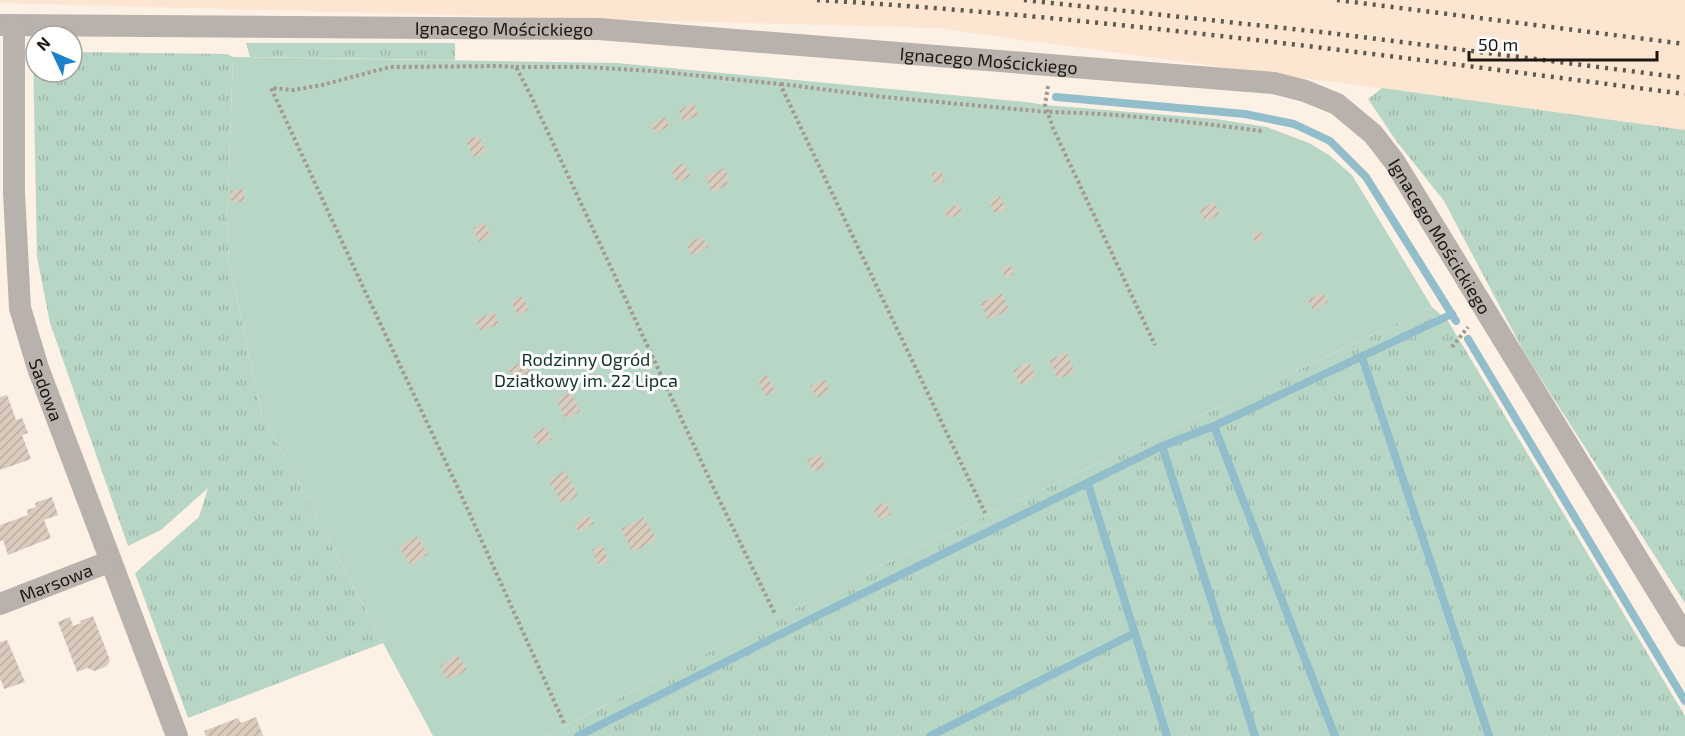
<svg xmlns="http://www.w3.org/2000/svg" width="1685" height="736" font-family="'Exo 2',sans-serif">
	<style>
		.built { fill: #fce6d1 }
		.grass { fill: url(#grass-tufts) }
		.garden { fill: #b8d6c6 }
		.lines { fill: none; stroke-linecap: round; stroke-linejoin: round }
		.stream { stroke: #92becc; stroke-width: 8 }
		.building { fill: url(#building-hatch) }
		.path { stroke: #a39990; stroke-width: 4; stroke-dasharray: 3 3; stroke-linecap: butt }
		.minor { stroke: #b9b1ab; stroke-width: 22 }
		.rail { stroke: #5f5850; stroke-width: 4.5; stroke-dasharray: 3 6; stroke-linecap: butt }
		.labels { text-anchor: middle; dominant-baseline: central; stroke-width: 6; stroke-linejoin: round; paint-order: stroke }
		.street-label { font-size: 18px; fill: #1c1711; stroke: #fff }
		.park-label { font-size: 18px; fill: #0f3224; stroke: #fff }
	</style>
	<defs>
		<pattern id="grass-tufts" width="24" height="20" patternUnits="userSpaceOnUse" patternTransform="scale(1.5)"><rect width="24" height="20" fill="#b8d6c6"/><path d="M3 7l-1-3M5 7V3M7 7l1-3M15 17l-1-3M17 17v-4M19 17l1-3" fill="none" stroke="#9eb7a9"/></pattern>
		<pattern id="building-hatch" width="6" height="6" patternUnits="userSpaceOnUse" patternTransform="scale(1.5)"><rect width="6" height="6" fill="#daccbc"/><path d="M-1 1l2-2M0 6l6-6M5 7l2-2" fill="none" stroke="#baaea1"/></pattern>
	</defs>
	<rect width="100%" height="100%" fill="#fdf0e4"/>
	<path class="built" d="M0,0H1685V130L936,28L0,3Z"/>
	<g class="grass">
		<path d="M246,43H455V60L250,57Z"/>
		<path d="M33,51H36V72H72V52L227,54L233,57L227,225L229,262L262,416L287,460L383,643L188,718L135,573L199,517L208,488L161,530L128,546L50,323L37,257Z"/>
		<path d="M1382,88L1685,130V603L1525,354L1444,201L1397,142L1368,99Z"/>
		<path d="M1432,307L1448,321L1685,716V736H546L741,635L926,544Z"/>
	</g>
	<path class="garden" d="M233,57L617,63L1026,102L1045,105L1216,119L1267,127L1309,143L1329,155L1352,175L1432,307L926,544L741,635L546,736H433L383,643L287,460L262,416L229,262L227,225Z"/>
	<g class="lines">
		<g class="stream">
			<path d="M1056,97L1245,114L1294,124L1330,141L1366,177L1456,321"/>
			<path d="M1468,339L1685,701"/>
			<path d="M1362,357L1489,736"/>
			<path d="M1214,426L1335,736"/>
			<path d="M1162,446L1255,736"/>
			<path d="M1088,484L1167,736"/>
			<path d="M578,736L821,614L1162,446L1214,426L1452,314"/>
			<path d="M930,736L1135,633"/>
		</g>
	</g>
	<g class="building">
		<path d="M694,103L698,115L683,122L679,110Z"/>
		<path d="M665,117L669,126L656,133L651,124Z"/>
		<path d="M479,136L486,153L473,157L466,141Z"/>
		<path d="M684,163L691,177L677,183L671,170Z"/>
		<path d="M724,168L729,178L726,179L729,184L712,192L705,177Z"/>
		<path d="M941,170L945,181L936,185L931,174Z"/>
		<path d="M243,189L245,201L232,203L230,191Z"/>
		<path d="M1000,196L1006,209L995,214L989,201Z"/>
		<path d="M1214,202L1220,214L1205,222L1199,210Z"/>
		<path d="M959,204L962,213L948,219L944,211Z"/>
		<path d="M484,223L491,236L479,242L473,228Z"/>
		<path d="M1260,230L1264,239L1256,243L1252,234Z"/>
		<path d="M702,236L708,247L692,256L687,245Z"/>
		<path d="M1010,264L1014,274L1005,278L1001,268Z"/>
		<path d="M1323,292L1328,302L1313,310L1308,300Z"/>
		<path d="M1002,293L1009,310L988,320L981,303Z"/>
		<path d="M521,296L529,309L518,316L511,302Z"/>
		<path d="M494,312L499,324L480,331L475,320Z"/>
		<path d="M1066,352L1075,372L1058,379L1049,360Z"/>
		<path d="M527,361L531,372L513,380L508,368Z"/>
		<path d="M1029,362L1036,377L1021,385L1013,370Z"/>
		<path d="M767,375L775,391L765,396L758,380Z"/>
		<path d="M825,380L830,391L816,398L810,386Z"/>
		<path d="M571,392L580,412L565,418L557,399Z"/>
		<path d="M7,395L16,420L22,418L28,433L22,435L31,459L0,470V397Z"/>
		<path d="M546,427L552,439L538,445L533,434Z"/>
		<path d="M820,454L826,466L813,472L807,460Z"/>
		<path d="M565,471L578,496L562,504L549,480Z"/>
		<path d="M52,497L58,515L44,520L51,538L8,555L3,540L0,541V525L28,515L27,510L36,507L35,503Z"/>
		<path d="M886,502L891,514L879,520L873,508Z"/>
		<path d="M588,515L594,523L580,532L574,524Z"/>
		<path d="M644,517L656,539L633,552L621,529Z"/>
		<path d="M417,536L428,554L410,565L399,547Z"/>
		<path d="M602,545L609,561L599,566L592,550Z"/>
		<path d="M93,616L110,660L107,666L95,671L87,668L77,672L58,622L70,617L73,626L81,623L80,621Z"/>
		<path d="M7,640L25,682L4,689L1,680L0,681V642Z"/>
		<path d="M458,655L467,670L448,680L440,666Z"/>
		<path d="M256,717L263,736H206L204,731L238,718L241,723Z"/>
	</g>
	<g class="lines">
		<g class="path">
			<path d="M516,67H584L653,71L780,84L985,513"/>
			<path d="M781,84L884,97L1047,112C1119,113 1191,122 1262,131"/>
			<path d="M1048,86L1045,105L1053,128L1155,345"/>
			<path d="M1452,347L1468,327"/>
			<path d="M564,723L458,488L363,287L271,88L293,90L322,85L390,67L498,66L516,67L531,96L716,493L775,614"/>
		</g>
		<g class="minor">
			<path id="s1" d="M0,25L599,29L1274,83L1305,91L1337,104L1373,134L1394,161L1685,636"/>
			<path id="s2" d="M14,25V193L20,308L38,368L177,736"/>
			<path id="s3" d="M0,604L111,561"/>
		</g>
		<g class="rail">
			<path d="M817,0C1108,17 1396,57 1685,94"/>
			<path d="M1024,0L1330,33L1685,78"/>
			<path d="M1337,0L1685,44"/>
		</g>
	</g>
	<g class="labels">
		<g class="street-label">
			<text stroke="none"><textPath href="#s1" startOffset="504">Ignacego Mościckiego</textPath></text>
			<text stroke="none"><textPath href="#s1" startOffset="990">Ignacego Mościckiego</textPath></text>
			<text stroke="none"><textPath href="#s1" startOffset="1512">Ignacego Mościckiego</textPath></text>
			<text stroke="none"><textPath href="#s2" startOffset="369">Sadowa</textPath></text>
			<text stroke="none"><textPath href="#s3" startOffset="60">Marsowa</textPath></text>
		</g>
		<g class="park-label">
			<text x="586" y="359">Rodzinny Ogród<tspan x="586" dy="21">Działkowy im. 22 Lipca</tspan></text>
		</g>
	</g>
	<g transform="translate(54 54) rotate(314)"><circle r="28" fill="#ffffff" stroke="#a4a2a0" stroke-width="1.5"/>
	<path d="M0-4.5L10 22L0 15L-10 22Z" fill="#1c80cb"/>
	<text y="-9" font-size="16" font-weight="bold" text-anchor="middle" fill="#1c1711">N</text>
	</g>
	<path d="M1469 51v9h188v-9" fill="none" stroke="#1c1711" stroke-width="3"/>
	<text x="1478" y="51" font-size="18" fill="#1c1711" stroke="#ffffff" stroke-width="4.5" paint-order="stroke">50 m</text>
</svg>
